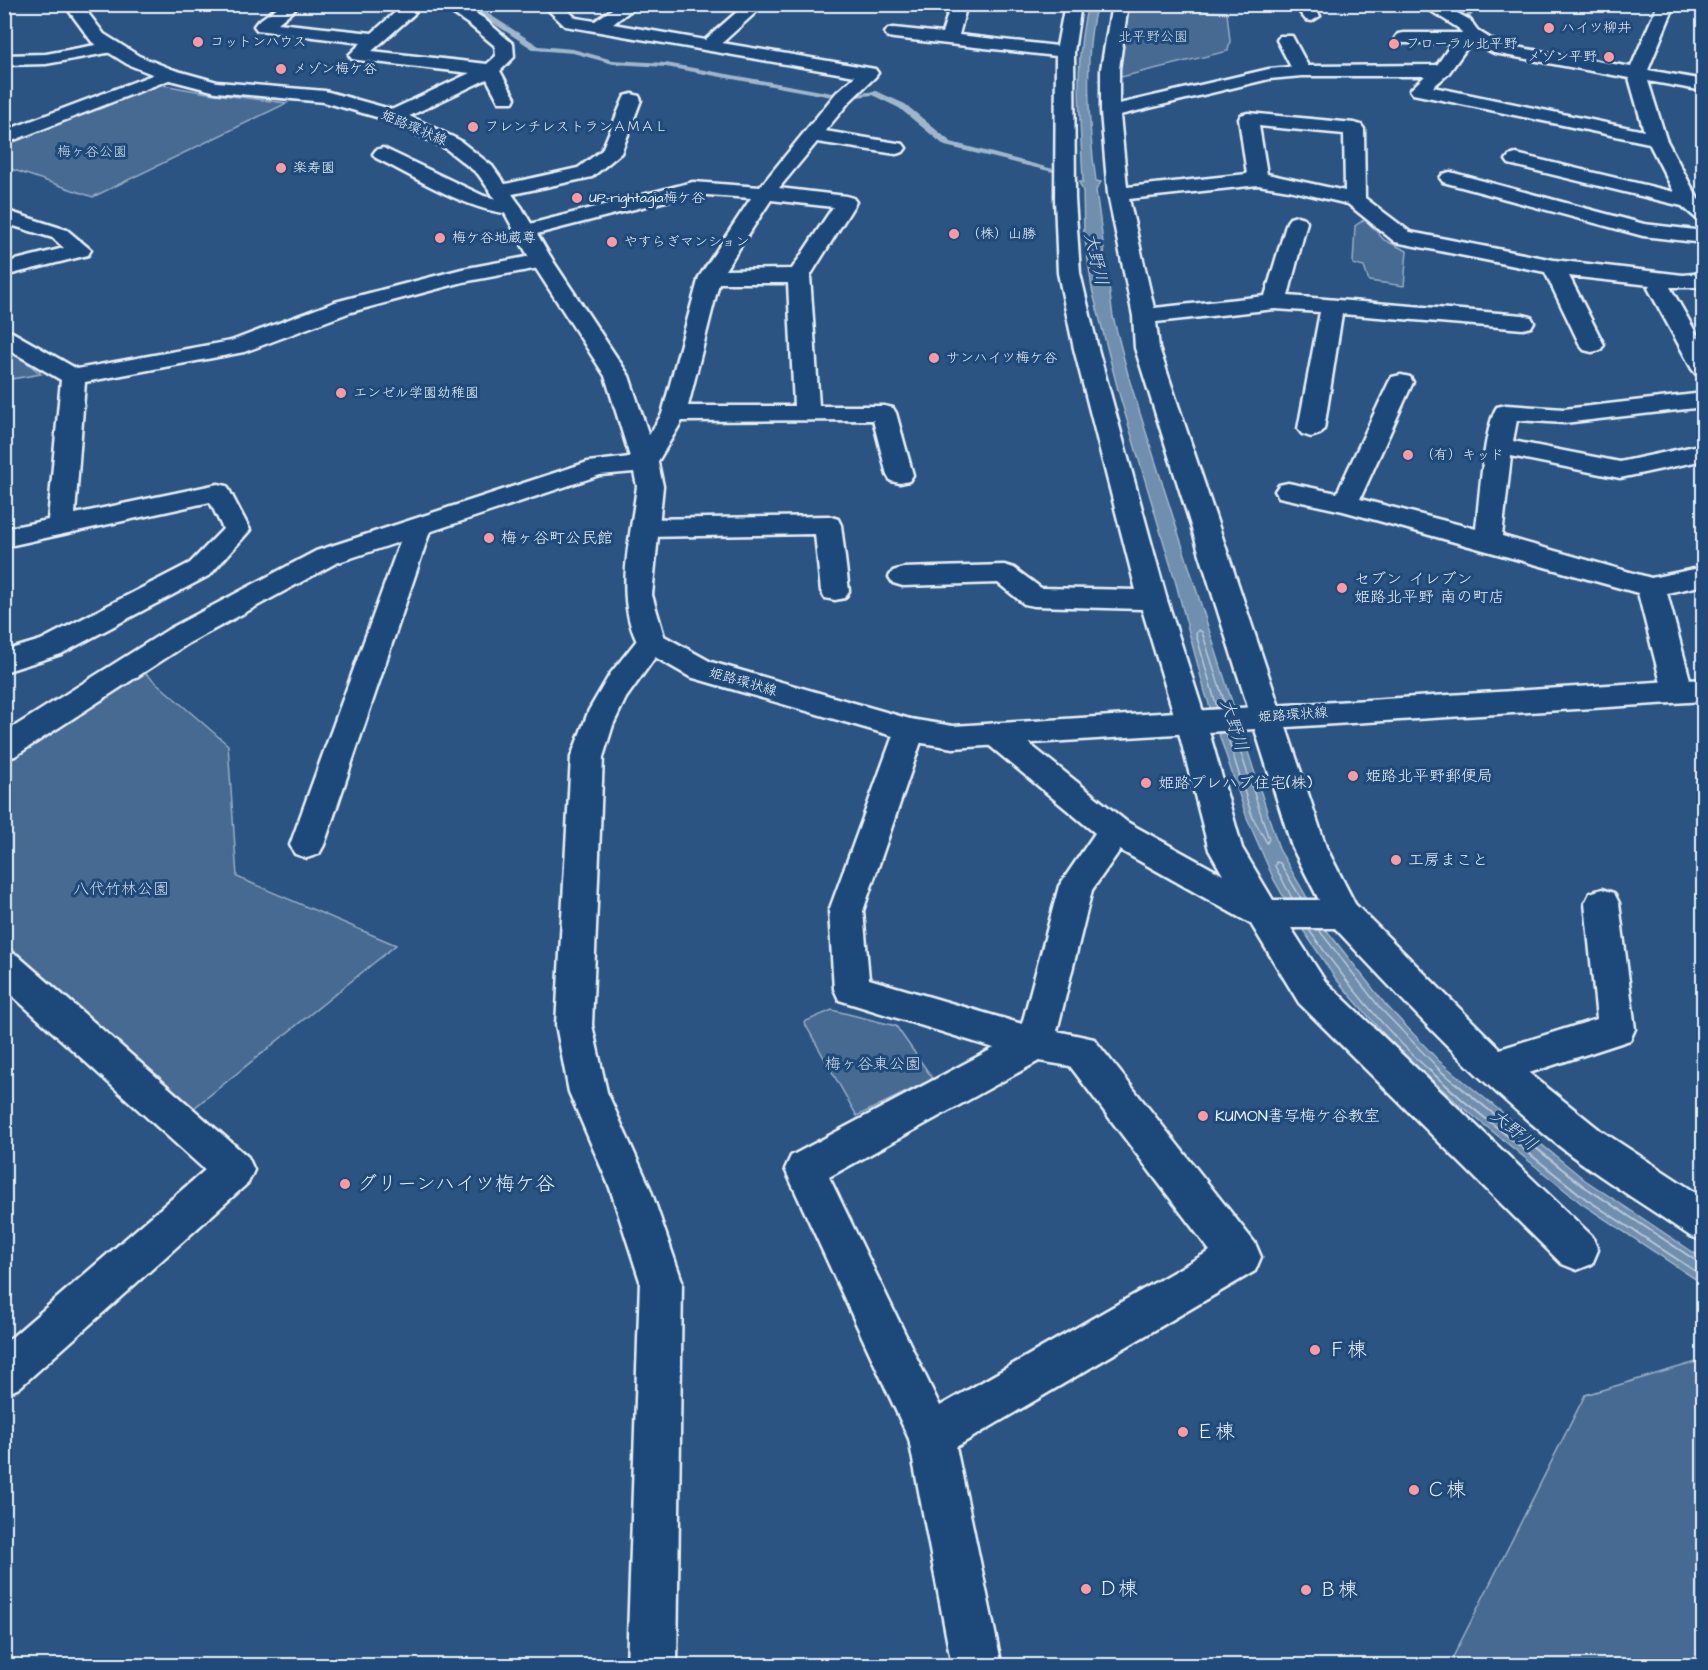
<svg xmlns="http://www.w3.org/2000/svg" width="1708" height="1670" font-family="'Architects Daughter','Klee One',sans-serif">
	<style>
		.green { fill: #476b93; stroke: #98aec6; stroke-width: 1.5 }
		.water { fill: #708ead; stroke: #a0b6cb; stroke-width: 1.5 }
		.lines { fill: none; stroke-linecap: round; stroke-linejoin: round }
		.shore-far1 { stroke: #b8c9da; stroke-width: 1.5 }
		.shore { stroke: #b8c9da; stroke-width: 2 }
		.stream { fill: #a0b6cb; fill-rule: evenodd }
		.street-casing { stroke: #e8f1f8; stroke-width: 5 }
		.secondary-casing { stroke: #e8f1f8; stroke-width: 5 }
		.street { fill: #1f4a7a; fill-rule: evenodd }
		.secondary { fill: #1f4a7a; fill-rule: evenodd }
		.poi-dot { fill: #ff9aa2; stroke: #1f4a7a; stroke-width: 2 }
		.labels { text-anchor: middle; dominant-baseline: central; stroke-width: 6; stroke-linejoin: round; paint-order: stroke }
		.far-poi-label { font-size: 14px; fill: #e8f1f8; stroke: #1f4a7a; text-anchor: start }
		.far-park-label { font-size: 14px; fill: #d0dde9; stroke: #1f4a7a }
		.far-street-label { font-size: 14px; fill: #e8f1f8; stroke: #1f4a7a }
		.poi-label { font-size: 16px; fill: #e8f1f8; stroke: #1f4a7a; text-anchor: start }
		.park-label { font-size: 16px; fill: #d0dde9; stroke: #1f4a7a }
		.water-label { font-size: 18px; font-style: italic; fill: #d0dde9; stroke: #1f4a7a }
		.near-poi-label { font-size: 20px; fill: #e8f1f8; stroke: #1f4a7a; text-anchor: start }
	</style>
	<rect width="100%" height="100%" fill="#2b5482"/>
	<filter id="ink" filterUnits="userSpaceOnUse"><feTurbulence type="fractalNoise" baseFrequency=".0167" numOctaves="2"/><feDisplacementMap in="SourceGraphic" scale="12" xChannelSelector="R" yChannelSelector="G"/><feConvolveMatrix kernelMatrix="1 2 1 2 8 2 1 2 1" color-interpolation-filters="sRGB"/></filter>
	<g filter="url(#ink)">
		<g class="green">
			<path d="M1126,5L1227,13L1230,41L1228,51L1117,78Z"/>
			<path d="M158,84L207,93L287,103L93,197L5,167V142Z"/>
			<path d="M1365,219L1384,240L1407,251L1404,286L1369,281L1364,267L1353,264L1355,226Z"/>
			<path d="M5,350L16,354L41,374L5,380Z"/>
			<path d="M144,672L228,745L237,877L396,945L194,1108L5,943V763Z"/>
			<path d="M832,1010L896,1026L933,1079L857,1116L804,1022Z"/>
			<path d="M1703,1360V1665H1449L1585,1395Z"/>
		</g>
		<path class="water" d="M1088,5H1097C1083,51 1089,133 1096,181L1101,182L1096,190L1113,317L1130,382L1279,849L1324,927L1385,1004L1439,1061L1585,1180L1703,1259V1284L1582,1204L1461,1106L1395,1047L1336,979L1301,927L1274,880L1247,818L1205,692L1175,580L1118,390L1092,289L1084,232L1083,191L1079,182H1083C1081,123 1073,61 1088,5Z"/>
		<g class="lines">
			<g class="shore-far1">
				<path d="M1217,708L1196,634L1198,630L1202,632L1226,707"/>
				<path d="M1226,732L1252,816L1267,843L1269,839L1234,732"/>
				<path d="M1292,898L1275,866L1276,862L1280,863L1301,898"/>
				<path d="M1309,930C1345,981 1383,1029 1429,1070"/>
				<path d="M1319,930L1380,1008L1440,1070"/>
			</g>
			<g class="shore">
				<path d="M1428,1069L1465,1102L1586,1199L1704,1277"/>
				<path d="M1438,1069L1582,1185L1698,1262L1704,1263"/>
			</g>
			<g class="stream">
				<path d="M464,4H473L539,46L573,49L613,60L666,63L843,95L876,91L905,104L951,142L1057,170L1053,172L945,146L899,108L872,95L843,99L666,67L613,64L573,53L534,50Z"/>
				<path d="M1473,4H1480L1469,19H1465Z"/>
			</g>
			<defs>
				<g id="street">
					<path d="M282,4H301L278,23L372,33L399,9L397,4H414L416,10L414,14L372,51L487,64L496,56L495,46L471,26L439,4H460L483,18L513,44L514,57L500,71L515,98L513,102H499L487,79L401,120H387L385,116L387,112L470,73L358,60L352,59L349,55L361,43L257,30L254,26L257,22Z"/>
					<path d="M542,4H561L576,18L595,21L619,4H639L613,24L705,40L746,4H765L722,43L875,69L878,73L875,77L850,101L825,131L903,144L906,148L903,152L896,154L817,142L779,188L846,196L853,198L856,202L810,276L819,406H884L893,408L896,413L913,475L909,481L900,483L891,481L887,475L873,420L682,421L654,468L645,471L636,468L632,463L662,414L699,277L751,198L693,194L525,237L518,235L514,231L518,227L693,182L760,187L836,93L855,76L571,27L565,26ZM771,200L833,207L792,269L725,270ZM719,283H788L794,406H688Z"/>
					<path d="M951,4H967L959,35L1057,46L1065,4H1081L1074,52L1075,199L1080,273L1098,349L1167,600L1206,721L1242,848L1273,900H1319L1292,847L1135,348L1133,316L1108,194L1101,112V69L1112,4H1128L1119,69V104L1269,69L1291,67L1277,40L1280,36H1292L1308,66L1437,65L1452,43H1404L1398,42L1395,38L1398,34L1404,33H1462L1458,28L1420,4H1441L1470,20L1478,31L1499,44L1631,67L1658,4H1675L1648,70L1704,80V91L1648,81L1666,139L1698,199L1704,204V221L1697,219L1682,206L1509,164L1506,160L1509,156L1516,154L1674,192L1649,143L1413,94L1410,90L1425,76H1302L1269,79L1120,115L1127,187L1247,174L1239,119L1241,115L1248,113L1354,123L1361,125L1364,129L1365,198L1410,232L1554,260L1683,275L1704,273V287H1670L1704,347V376L1696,374L1692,369L1648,288L1650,285L1569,276L1604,345L1600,350L1592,352L1584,350L1580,345L1545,272L1395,242L1348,204L1289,190L1258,185L1129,199L1154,308L1265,296L1287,222L1290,218L1297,216L1304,218L1307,222L1288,296L1523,315L1531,317L1534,322L1531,327L1523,329L1342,314L1324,429L1320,434L1311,437L1302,434L1298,429L1320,312L1275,309L1156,322L1159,348L1326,847L1355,904L1500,1049L1597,1019L1585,903L1590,893L1602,889L1614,893L1619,903L1635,1029L1630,1040L1529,1073L1600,1130L1704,1198V1241L1690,1236C1651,1209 1610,1184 1572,1156C1484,1089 1410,1008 1335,928H1291L1325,981L1592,1236L1598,1250L1592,1264L1577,1270L1562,1264L1299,1003L1251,924L1120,850L1092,890L1057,1031L1094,1039L1255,1243L1261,1257L1255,1271L956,1447L1002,1666H952L909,1439L785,1169L791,1156L994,1048L839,1000L834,989L829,911L895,730L899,722L910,719L921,722L925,730L863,911L869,979L1022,1024L1059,886L1095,833L985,742L980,734L985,726L996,723L1007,726L1127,822L1223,875L1209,850L1176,721L1142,609L1034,606L1024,604L998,583L903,586L893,583L889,577L893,571L903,568L1004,565L1014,568L1041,588L1136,590L1074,349L1058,273L1055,199L1056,56L894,38L888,37L885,33L888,29L894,28L942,33ZM1471,42L1494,53L1629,78L1644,131L1433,87L1448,74ZM1259,126L1344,134L1345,191L1267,174ZM1039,1061L1070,1066L1210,1251L940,1406L829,1177Z"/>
					<path d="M1293,4H1311L1320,16L1312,21L1306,20Z"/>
					<path d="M112,42L118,43L121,47L118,51L46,64L4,65V55L46,54Z"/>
					<path d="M168,69L174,70L177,74L174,78L4,144V131Z"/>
					<path d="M632,94L639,96L641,100L621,153L592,177L499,197L492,195L489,191L492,187L578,168L602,150L623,100L625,96Z"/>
					<path d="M383,148L484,196L519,204L522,208L519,212C485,221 409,174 376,158L373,154L376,150Z"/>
					<path d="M1450,172L1644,224L1704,231V243L1643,236L1443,182L1440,178L1443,174Z"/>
					<path d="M4,210L67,230L91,250L88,255L4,276V263L64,248L53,238L4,223Z"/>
					<path d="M542,254L550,256L553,261L550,266L463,282L351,312L244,352L85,382L75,514L218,484L227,486L250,530L210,575L61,654L4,672V651L41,640L190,563L223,529L210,502L4,547V529L48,520L61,380L4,347V330L12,332L77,369L231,341L335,302L462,269Z"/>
					<path d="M1401,375L1410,377L1413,382L1360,499L1476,529C1479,503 1484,426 1497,407L1506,405L1564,409L1704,393V407L1564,423L1517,420L1513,441L1620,462L1704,444V460L1620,478L1511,456L1502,536L1651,578L1704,567V585L1667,593L1693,691L1689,699L1678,702L1667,699L1663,691L1638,593L1343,511L1279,497L1275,491L1279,485L1288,483L1337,493L1389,382L1392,377Z"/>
					<path d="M828,516L838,519L841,525L849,591L845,598L835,600L825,598L821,591L815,534L645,537L635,534L632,528L635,522L645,519Z"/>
					<path d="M418,519L428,522L431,528L324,845L319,854L307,858L295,854L290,845L405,528L408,522Z"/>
					<path d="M651,632L661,635L666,642L626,698L613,725L603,757L592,1025L607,1092L650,1188L682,1281L677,1666H627L640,1281L610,1188L569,1092L556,1025L571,757L589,710L610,674L641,635Z"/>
					<path d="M4,951L17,955L248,1157L254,1170L248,1183L19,1388L4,1395V1344L205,1170L4,988Z"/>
				</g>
				<path id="secondary" d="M64,4H81L104,34L139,56L174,70L217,82L325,91L401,112L459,140L492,166L522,208L553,261L629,376L658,463L663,486L652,595L664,636L711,662L910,719L953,726L1704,679V701L953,748L910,741L690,677L641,649C612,601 631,538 637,486L634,472L600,475L336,563L189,643L15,756L4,759V733L169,629L316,551L588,462L630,457L605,376L531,261L502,208L478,174L445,148L387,120L324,102L216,92L162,78L127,64L92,42Z"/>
			</defs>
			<use href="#street" class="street-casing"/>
			<use href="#secondary" class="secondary-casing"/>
			<use href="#street" class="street"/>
			<use href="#secondary" class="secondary"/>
		</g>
	</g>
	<g class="poi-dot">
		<circle cx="1549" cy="28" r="6"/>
		<circle cx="198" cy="42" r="6"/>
		<circle cx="1394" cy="44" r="6"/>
		<circle cx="1609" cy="57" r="6"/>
		<circle cx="281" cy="69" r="6"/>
		<circle cx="473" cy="127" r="6"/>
		<circle cx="281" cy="168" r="6"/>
		<circle cx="577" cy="198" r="6"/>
		<circle cx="954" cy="234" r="6"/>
		<circle cx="440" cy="238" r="6"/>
		<circle cx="612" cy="242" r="6"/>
		<circle cx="934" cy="358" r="6"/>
		<circle cx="341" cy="393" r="6"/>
		<circle cx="1408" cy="455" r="6"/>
		<circle cx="489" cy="538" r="6"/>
		<circle cx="1342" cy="588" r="6"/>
		<circle cx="1353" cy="776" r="6"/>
		<circle cx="1146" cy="783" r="6"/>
		<circle cx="1396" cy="860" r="6"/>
		<circle cx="1203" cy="1116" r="6"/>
		<circle cx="345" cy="1184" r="6"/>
		<circle cx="1315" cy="1350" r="6"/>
		<circle cx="1183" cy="1432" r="6"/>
		<circle cx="1414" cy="1490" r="6"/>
		<circle cx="1086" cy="1589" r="6"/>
		<circle cx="1306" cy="1590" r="6"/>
	</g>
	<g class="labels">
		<g class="far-poi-label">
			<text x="1561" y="28">ハイツ柳井</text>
			<text x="210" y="42">コットンハウス</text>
			<text x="1406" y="44">フローラル北平野</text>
			<text x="1597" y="57" text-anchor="end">メゾン平野</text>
			<text x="293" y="69">メゾン梅ケ谷</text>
			<text x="485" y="127">フレンチレストランＡＭＡＬ</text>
			<text x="293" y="168">楽寿園</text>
			<text x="589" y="198">UP-rightagia梅ケ谷</text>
			<text x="966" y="234">（株）山勝</text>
			<text x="452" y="238">梅ケ谷地蔵尊</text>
			<text x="624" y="242">やすらぎマンション</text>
			<text x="946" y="358">サンハイツ梅ケ谷</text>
			<text x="353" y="393">エンゼル学園幼稚園</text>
			<text x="1420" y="455">（有）キッド</text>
		</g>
		<g class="far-park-label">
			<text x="1153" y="37">北平野公園</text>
			<text x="92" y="152">梅ヶ谷公園</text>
		</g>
		<g class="far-street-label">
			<text transform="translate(414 128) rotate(23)">姫路環状線</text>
			<text transform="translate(743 682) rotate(16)">姫路環状線</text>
			<text transform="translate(1293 715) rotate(-4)">姫路環状線</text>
		</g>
		<g class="poi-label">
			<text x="501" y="538">梅ヶ谷町公民館</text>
			<text x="1354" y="579">セブン イレブン<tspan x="1354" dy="18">姫路北平野 南の町店</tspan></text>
			<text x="1365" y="776">姫路北平野郵便局</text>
			<text x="1158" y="783">姫路プレハブ住宅(株)</text>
			<text x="1408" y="860">工房まこと</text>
			<text x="1215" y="1116">KUMON書写梅ケ谷教室</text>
		</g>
		<g class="park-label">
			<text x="121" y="889">八代竹林公園</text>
			<text x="873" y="1064">梅ヶ谷東公園</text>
		</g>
		<g class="water-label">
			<text transform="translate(1096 259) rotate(77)">大野川</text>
			<text transform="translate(1234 725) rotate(72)">大野川</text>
			<text transform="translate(1514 1130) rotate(39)">大野川</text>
		</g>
		<g class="near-poi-label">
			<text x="357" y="1184">グリーンハイツ梅ケ谷</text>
			<text x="1327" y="1350">Ｆ棟</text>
			<text x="1195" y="1432">Ｅ棟</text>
			<text x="1426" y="1490">Ｃ棟</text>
			<text x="1098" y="1589">Ｄ棟</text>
			<text x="1318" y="1590">Ｂ棟</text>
		</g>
	</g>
	<rect width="1708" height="1670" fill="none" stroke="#1f4a7a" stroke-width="24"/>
	<rect x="12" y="12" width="1684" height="1646" fill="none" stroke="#e8f1f8" stroke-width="2" filter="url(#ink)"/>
</svg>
